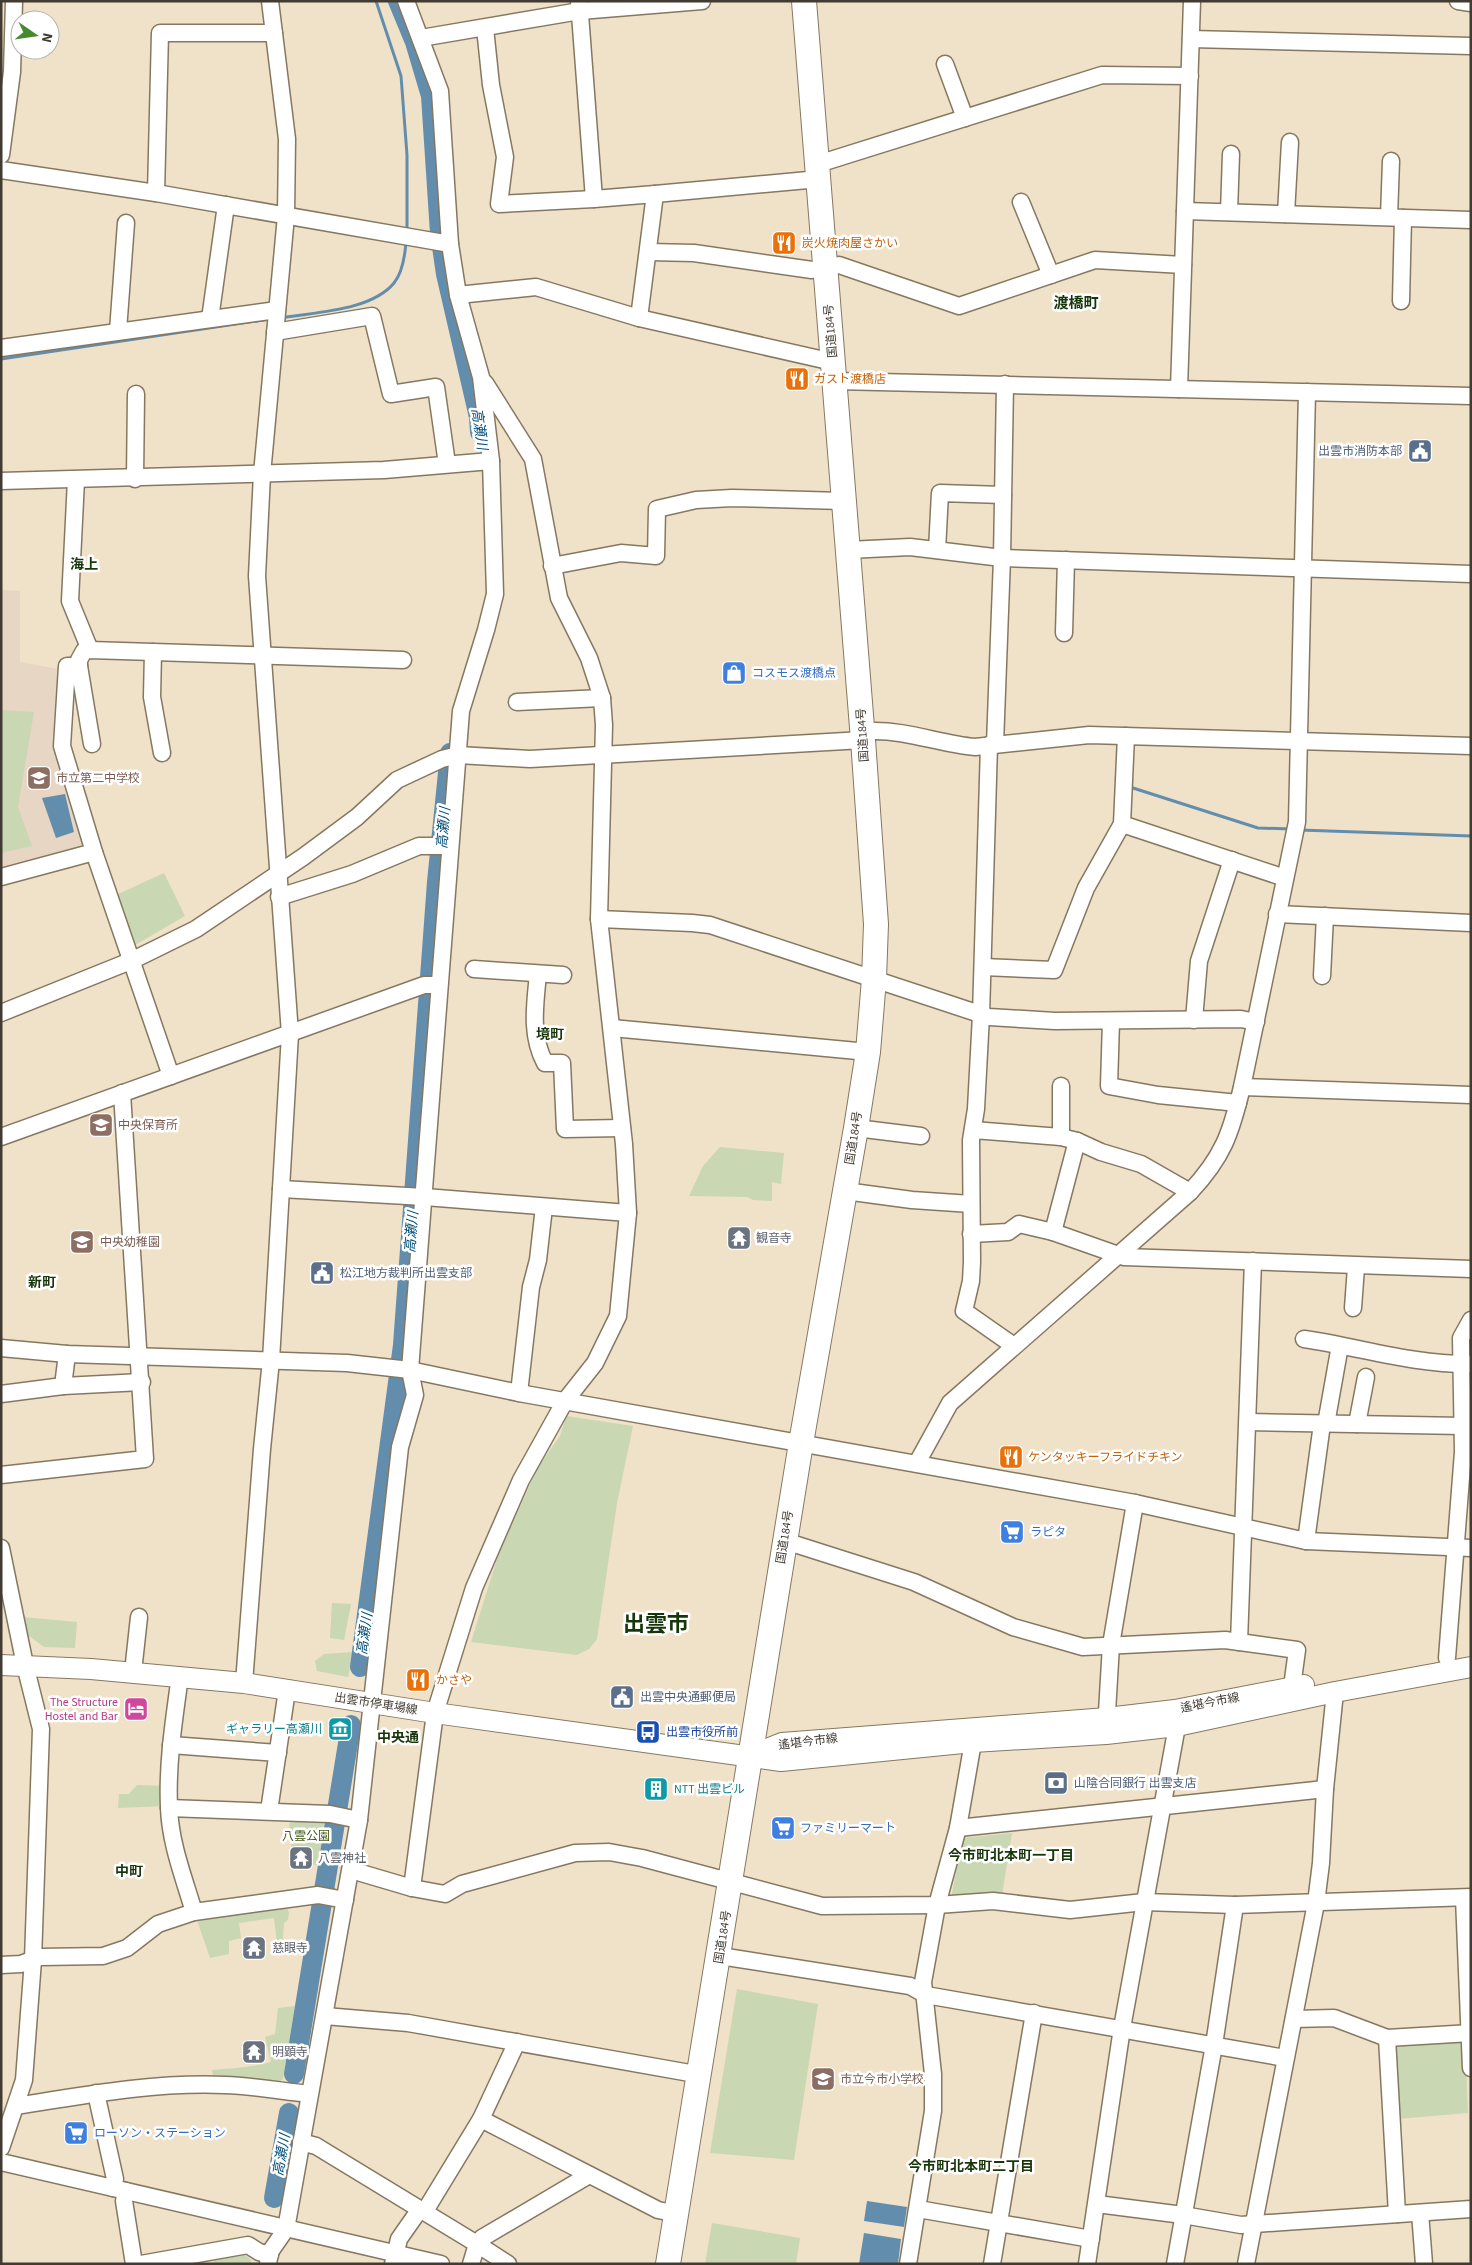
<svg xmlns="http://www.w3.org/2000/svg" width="1472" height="2265" font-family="'Source Sans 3','Noto Sans JP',sans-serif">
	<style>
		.industrial { fill: #e8d6c5 }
		.green { fill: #c9d7b2 }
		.water { fill: #638dad }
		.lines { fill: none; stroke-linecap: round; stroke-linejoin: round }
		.stream { stroke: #638dad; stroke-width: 3 }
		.river { stroke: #638dad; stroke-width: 20 }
		.minor-casing { stroke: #857861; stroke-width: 19 }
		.major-casing { stroke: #857861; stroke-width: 22 }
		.highway-casing { stroke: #857861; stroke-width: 26 }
		.minor { stroke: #fff; stroke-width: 16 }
		.major { stroke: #fff; stroke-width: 20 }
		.highway { stroke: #fff; stroke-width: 24 }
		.labels { text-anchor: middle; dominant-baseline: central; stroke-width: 5; stroke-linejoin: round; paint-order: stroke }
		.food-label { font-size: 12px; fill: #c56008; stroke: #fff; text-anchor: start }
		.street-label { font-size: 12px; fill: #413b32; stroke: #fff }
		.service-label { font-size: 12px; fill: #4e5e75; stroke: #fff; text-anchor: start }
		.shop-label { font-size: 12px; fill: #366cbe; stroke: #fff; text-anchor: start }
		.education-label { font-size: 12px; fill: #785e54; stroke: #fff; text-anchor: start }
		.worship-label { font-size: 12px; fill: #5b616d; stroke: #fff; text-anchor: start }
		.hotel-label { font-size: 12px; fill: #b23c85; stroke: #fff; text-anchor: end }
		.culture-label { font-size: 12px; fill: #0d838f; stroke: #fff; text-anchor: end }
		.transit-label { font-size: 12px; fill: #164399; stroke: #fff; text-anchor: start }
		.park-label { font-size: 12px; fill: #455a15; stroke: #fff }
		.water-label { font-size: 14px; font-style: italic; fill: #004e79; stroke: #fff }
		.neighbourhood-label { font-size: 14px; font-weight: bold; fill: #17370b; stroke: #fff }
		.quarter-label { font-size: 15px; font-weight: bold; fill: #17370b; stroke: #fff }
		.town-label { font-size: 22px; font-weight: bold; fill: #17370b; stroke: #fff }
	</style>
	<rect width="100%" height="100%" fill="#f0e1c9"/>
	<path class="industrial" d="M1,590L20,591V662L64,670L61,711L91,846L1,869Z"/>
	<g class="green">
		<path d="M1,710L34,712L18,807L32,846L1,853Z"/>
		<path d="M164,873L185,916L135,945L116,895Z"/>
		<path d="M720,1147L784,1153L781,1184L772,1182V1201L753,1200L747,1197L689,1196L703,1166Z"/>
		<path d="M566,1416L633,1426L617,1503L597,1639L589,1649L577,1655L471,1642L498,1556L538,1467L560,1436Z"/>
		<path d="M332,1603L351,1604L344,1640L330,1638Z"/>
		<path d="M22,1617L77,1622L75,1648L44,1647L25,1633Z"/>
		<path d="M353,1652L348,1677L317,1671L315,1661L324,1654Z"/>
		<path d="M137,1785L166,1786V1806L118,1808L119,1794H129Z"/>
		<path d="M299,1820H325L318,1865L307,1864L292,1851L289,1823Z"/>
		<path d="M1012,1833L1002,1895L951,1898L963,1838Z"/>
		<path d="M285,1904L289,1912L288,1920L284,1923L283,1939L289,1944L284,1951L277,1943L274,1918L239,1923L241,1938L229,1941V1954L210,1958L197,1920Z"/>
		<path d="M737,1989L818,2004L794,2160L710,2153Z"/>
		<path d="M295,2006L283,2079L276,2084L213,2077L212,2070C233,2068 251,2068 271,2062L265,2037L275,2034L278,2008Z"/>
		<path d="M1465,2040L1468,2113L1397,2119L1392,2045Z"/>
		<path d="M712,2223L800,2238L796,2264H705Z"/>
		<path d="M242,2252L251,2260V2264H213L214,2258Z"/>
	</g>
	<g class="water">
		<path d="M65,794L74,832L56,838L42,798Z"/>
		<path d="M867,2201L907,2207L904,2227L864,2221Z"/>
		<path d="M864,2233L901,2239L898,2264H859Z"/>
	</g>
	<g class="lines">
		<g class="stream">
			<path d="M376,1L401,76L407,155V231"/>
			<path d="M281,318C315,312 371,311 394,283C403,272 405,255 406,242"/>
			<path d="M1,359L270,319"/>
			<path d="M1133,788L1258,828L1291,829"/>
			<path d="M1300,830L1471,836"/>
		</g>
		<g class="river">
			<path d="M398,1L415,42L431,96L440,233L446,274L479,417L480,432"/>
			<path d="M360,1667L403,1345L437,882L450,753"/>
			<path d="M294,2074L351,1725"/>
			<path d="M274,2198L289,2113"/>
		</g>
		<defs>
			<g id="minor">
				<path d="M579,1L594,199L655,194L639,318"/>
				<path d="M1458,1L1471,3"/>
				<path d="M485,28L491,85L505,157L499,204L594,199"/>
				<path d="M421,38L580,11L702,1"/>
				<path d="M1191,39L1471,46"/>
				<path d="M945,64L965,118"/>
				<path d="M1,155L12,72L14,1"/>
				<path d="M818,164L1102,75L1190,76"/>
				<path d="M1,170L156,193L450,244"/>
				<path d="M156,193L160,33H274"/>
				<path d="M655,194L819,179"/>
				<path d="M1021,202L1051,275"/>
				<path d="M1185,211L1471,220"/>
				<path d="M1229,212L1231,154"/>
				<path d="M1286,214L1290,142"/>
				<path d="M1389,217L1391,161"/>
				<path d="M648,252L694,253L812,270L839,265L959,306L1095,260L1183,265"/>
				<path d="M458,295L536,287L639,318L833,362"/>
				<path d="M1401,301L1403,218"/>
				<path d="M210,319L226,205"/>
				<path d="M118,331L126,223"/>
				<path d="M275,332L372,316L391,394L436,387L447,464"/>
				<path d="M1,348L277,310"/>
				<path d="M835,381L1471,396"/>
				<path d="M1179,389L1192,1"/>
				<path d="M135,479L136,394"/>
				<path d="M76,480L70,601L90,650"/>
				<path d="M1,481L384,470L491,461"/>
				<path d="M848,550L910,547L1002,558L1471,574"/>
				<path d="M937,550L940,493L1003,495"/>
				<path d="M552,566L621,553L656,556L657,509L696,500L732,498L843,501"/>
				<path d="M1064,633L1066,560"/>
				<path d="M153,652L152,697L162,753"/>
				<path d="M79,666L92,744"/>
				<path d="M517,702L602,698"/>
				<path d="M995,744L1002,558L1005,384"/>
				<path d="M989,745L981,1015L976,1109L971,1140L972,1262L971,1281L964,1311L1014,1346"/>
				<path d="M1122,824L1285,878"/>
				<path d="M1,877L94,852"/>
				<path d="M279,897L352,874L419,846H449"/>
				<path d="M1277,914L1471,923"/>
				<path d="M599,919L692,923L710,925L989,1017L1055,1021L1241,1019L1256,1022"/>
				<path d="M983,967L1054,970L1086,888L1122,824L1126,736"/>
				<path d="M474,969L563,975"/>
				<path d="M538,974C535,1005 530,1035 545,1063H562L565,1129L622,1128"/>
				<path d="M1322,976L1325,916"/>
				<path d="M1,1013L133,960L196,929L303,857L357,817L397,780L442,759L458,755L530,759L863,740L871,731C907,730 940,744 975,747L1089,735L1471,746"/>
				<path d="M1194,1020L1199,961L1232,860"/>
				<path d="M1111,1021L1109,1086L1158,1095L1238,1103"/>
				<path d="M612,1028L868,1052"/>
				<path d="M171,1076L94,852L62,746L67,666H79V660L84,651L90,650L403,660"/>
				<path d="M1061,1086V1137"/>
				<path d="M1242,1087L1471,1095"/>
				<path d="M856,1128L921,1136"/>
				<path d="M973,1130L1061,1137L1077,1141L1101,1152L1141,1164L1190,1192"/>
				<path d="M1,1137L424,985H439"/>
				<path d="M281,1189L425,1197L628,1213"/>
				<path d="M845,1191L912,1200L971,1204"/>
				<path d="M1053,1232L1077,1141"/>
				<path d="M971,1234L1008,1232L1019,1224L1053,1232L1124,1257L1471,1269"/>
				<path d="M1353,1308L1356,1267"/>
				<path d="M1304,1339C1360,1347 1414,1365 1471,1364"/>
				<path d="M1,1348L67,1354L347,1363L410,1370L519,1393L1135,1503L1306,1541L1471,1548"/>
				<path d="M63,1386L142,1382"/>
				<path d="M519,1393L531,1287L538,1260L544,1207"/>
				<path d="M1,1394L63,1386L67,1354"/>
				<path d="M1248,1422L1463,1426"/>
				<path d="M1326,1424L1339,1351"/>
				<path d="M1357,1424L1366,1377"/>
				<path d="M917,1463L950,1403L1190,1192C1223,1157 1231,1133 1242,1087L1297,822L1307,392"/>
				<path d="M1,1475L145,1459L122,1093"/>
				<path d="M785,1541L914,1582L1013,1627L1083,1647L1225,1640L1297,1650L1292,1687"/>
				<path d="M1306,1541L1322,1424"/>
				<path d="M1,1548L25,1665L41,1729L33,1960L24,2080L1,2148"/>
				<path d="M1239,1642L1253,1261"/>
				<path d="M1447,1658L1463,1452L1461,1338L1471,1320"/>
				<path d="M133,1672L139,1617"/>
				<path d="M180,1676C174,1720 167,1763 169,1807C170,1843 184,1878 194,1912"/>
				<path d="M244,1683L262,1449L271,1360L290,1034L257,576L262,474L286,216L287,139L270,1"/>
				<path d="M1106,1729L1111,1645L1135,1503"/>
				<path d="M171,1745L278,1753"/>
				<path d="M169,1808L330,1814L359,1820"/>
				<path d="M269,1811L287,1690"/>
				<path d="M958,1828L1325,1789"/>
				<path d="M351,1870L412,1888L445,1894L462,1884L575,1853L609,1852L642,1858L822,1906L937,1905L993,1901L1070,1910L1144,1902L1235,1905L1471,1897"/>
				<path d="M412,1888L435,1713L474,1588L521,1480L565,1401L595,1363L618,1316L628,1213L624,1144L599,919L604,725L602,698L589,658L559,598L533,459L485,383"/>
				<path d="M1464,1898L1471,2068"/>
				<path d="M720,1956L910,1986L926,1995L1285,2058"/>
				<path d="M1,1965L21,1964L40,1957L103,1956L127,1948L158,1924L194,1912L318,1895L345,1900"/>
				<path d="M325,2016L408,2023L701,2075"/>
				<path d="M1294,2019L1334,2018L1387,2038L1471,2033"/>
				<path d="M1387,2038L1397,2214"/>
				<path d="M96,2093L115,2179L113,2188"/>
				<path d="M16,2106C85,2095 155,2082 225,2085C253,2086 281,2091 309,2094"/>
				<path d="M481,2119L658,2210L678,2214"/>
				<path d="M301,2142L316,2146L477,2244L471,2264"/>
				<path d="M1,2162L441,2264"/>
				<path d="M126,2191L124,2201L134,2264"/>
				<path d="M1097,2204L1183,2215L1241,2225L1471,2209"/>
				<path d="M918,2209L1091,2239"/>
				<path d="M425,2211L481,2119L517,2042"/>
				<path d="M1420,2213L1424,2264"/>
				<path d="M141,2264L248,2245L259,2252L270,2255"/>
				<path d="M268,2264L270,2252L286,2229L359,1820L400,1447L415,1395L410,1370L461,711L486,630L495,594L491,461L481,377L458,295L450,244L440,91L406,1"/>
				<path d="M393,2264L399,2239L420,2209"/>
				<path d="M508,2264L477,2244L482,2238L589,2175"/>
				<path d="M908,2264L933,2111V2074L923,1982L937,1905L958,1828L973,1742L972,1732"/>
				<path d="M992,2264L1034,2013"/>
				<path d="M1087,2264L1122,2028L1177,1726L1175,1716"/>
				<path d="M1175,2264L1214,2045L1235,1905"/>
				<path d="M1246,2264L1316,1903L1321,1863L1325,1789L1335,1692"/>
			</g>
			<g id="major">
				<path d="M1,1665L91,1669L244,1683L435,1713L781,1761L973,1742L1106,1734L1177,1726L1335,1692L1471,1667"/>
				<path d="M750,1756L782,1743L1107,1718L1175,1710L1304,1685"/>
			</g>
			<path id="highway" d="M668,2264L801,1443L856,1128L868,1052L874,979L876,924L863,740L804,1"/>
		</defs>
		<use href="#minor" class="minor-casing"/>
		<use href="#major" class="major-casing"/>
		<use href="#highway" class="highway-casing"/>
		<use href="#minor" class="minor"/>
		<use href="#major" class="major"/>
		<use href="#highway" class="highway"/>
	</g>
	<defs>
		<symbol id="restaurant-square" viewBox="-11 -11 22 22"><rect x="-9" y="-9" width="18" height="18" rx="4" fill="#e8710a" stroke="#fff"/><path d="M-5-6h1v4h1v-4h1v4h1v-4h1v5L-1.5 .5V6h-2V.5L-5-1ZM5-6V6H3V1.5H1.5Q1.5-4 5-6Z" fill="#fff"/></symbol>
		<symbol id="civic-square" viewBox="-11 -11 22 22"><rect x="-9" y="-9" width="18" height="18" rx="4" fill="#5c6f8a" stroke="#fff"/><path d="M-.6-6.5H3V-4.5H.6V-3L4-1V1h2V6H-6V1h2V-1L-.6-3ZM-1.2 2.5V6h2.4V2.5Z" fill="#fff"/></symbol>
		<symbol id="shop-square" viewBox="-11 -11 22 22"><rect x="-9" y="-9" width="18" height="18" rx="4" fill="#3f7fe0" stroke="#fff"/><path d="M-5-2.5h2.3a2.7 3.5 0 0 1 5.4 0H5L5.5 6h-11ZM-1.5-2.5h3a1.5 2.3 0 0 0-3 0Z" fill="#fff"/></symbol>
		<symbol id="school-square" viewBox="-11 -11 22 22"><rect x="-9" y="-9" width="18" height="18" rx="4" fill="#8d6e63" stroke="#fff"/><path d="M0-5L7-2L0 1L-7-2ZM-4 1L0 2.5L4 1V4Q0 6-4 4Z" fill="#fff"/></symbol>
		<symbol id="temple-square" viewBox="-11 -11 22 22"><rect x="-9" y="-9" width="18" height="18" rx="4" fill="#6b7280" stroke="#fff"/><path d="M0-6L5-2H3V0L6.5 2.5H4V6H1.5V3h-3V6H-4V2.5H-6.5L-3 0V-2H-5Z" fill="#fff"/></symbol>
		<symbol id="supermarket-square" viewBox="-11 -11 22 22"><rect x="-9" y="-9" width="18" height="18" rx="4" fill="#3f7fe0" stroke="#fff"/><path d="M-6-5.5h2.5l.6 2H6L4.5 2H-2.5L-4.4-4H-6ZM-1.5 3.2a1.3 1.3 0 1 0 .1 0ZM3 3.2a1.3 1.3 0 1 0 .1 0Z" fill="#fff"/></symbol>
		<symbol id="hotel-square" viewBox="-11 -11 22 22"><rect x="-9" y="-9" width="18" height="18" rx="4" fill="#d1479c" stroke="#fff"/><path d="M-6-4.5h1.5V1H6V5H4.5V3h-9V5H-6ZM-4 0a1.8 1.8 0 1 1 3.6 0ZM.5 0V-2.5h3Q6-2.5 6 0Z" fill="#fff"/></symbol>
		<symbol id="museum-square" viewBox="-11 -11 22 22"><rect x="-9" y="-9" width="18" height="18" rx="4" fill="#0f9aa8" stroke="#fff"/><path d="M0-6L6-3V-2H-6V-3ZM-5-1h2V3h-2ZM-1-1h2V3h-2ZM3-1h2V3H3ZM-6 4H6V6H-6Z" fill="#fff"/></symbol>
		<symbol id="bus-square" viewBox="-11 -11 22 22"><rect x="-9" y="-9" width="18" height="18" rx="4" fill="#1a4fb4" stroke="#fff"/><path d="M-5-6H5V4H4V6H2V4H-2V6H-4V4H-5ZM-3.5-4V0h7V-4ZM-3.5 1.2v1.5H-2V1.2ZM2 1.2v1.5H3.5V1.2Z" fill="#fff"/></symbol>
		<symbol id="bank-square" viewBox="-11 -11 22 22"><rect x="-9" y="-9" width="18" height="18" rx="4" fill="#5c6f8a" stroke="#fff"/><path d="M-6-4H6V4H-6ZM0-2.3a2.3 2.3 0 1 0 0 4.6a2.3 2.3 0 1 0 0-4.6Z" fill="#fff"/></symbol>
		<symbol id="building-square" viewBox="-11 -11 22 22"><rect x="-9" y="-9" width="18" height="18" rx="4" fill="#0f9aa8" stroke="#fff"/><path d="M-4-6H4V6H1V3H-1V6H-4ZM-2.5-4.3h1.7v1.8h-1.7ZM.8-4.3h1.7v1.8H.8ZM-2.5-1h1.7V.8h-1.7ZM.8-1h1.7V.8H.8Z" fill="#fff"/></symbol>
	</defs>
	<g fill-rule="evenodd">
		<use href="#restaurant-square" x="770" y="229" width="28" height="28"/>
		<use href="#restaurant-square" x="783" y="365" width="28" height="28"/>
		<use href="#civic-square" x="1406" y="437" width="28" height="28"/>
		<use href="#shop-square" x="720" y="659" width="28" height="28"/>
		<use href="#school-square" x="25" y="764" width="28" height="28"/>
		<use href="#school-square" x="87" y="1111" width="28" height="28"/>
		<use href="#temple-square" x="725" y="1224" width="28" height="28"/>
		<use href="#school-square" x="68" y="1228" width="28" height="28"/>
		<use href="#civic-square" x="308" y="1259" width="28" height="28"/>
		<use href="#restaurant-square" x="997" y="1443" width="28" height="28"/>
		<use href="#supermarket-square" x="998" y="1518" width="28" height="28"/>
		<use href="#restaurant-square" x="404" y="1666" width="28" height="28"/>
		<use href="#civic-square" x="608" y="1683" width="28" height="28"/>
		<use href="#hotel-square" x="122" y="1695" width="28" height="28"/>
		<use href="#museum-square" x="326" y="1715" width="28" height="28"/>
		<use href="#bus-square" x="634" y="1718" width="28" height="28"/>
		<use href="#bank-square" x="1042" y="1769" width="28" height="28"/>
		<use href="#building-square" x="642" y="1775" width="28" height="28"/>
		<use href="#supermarket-square" x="769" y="1814" width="28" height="28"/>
		<use href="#temple-square" x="287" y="1844" width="28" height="28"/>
		<use href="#temple-square" x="240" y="1934" width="28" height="28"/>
		<use href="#temple-square" x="240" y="2038" width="28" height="28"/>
		<use href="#school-square" x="809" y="2065" width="28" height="28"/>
		<use href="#supermarket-square" x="62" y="2119" width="28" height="28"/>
	</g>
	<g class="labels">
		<g class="food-label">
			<text x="802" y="243">炭火焼肉屋さかい</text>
			<text x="814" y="379">ガスト渡橋店</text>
			<text x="1028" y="1457">ケンタッキーフライドチキン</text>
			<text x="436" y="1680">かさや</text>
		</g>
		<g class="street-label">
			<text transform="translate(831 331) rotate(-95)">国道184号</text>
			<text transform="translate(863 735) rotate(-94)">国道184号</text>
			<text transform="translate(854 1138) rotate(-81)">国道184号</text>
			<text transform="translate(785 1537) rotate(-81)">国道184号</text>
			<text transform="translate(1210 1703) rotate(-11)">遙堪今市線</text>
			<text transform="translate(376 1704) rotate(9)">出雲市停車場線</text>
			<text transform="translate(808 1742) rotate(-7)">遙堪今市線</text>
			<text transform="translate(723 1937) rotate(-81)">国道184号</text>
		</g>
		<g class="service-label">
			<text x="1402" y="451" text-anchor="end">出雲市消防本部</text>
			<text x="340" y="1273">松江地方裁判所出雲支部</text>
			<text x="640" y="1697">出雲中央通郵便局</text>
			<text x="1074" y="1783">山陰合同銀行 出雲支店</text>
		</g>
		<g class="shop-label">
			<text x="752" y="673">コスモス渡橋点</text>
			<text x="1030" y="1532">ラピタ</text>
			<text x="800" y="1828">ファミリーマート</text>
			<text x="94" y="2133">ローソン・ステーション</text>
		</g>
		<g class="education-label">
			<text x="56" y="778">市立第二中学校</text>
			<text x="118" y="1125">中央保育所</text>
			<text x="100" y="1242">中央幼稚園</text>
			<text x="840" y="2079">市立今市小学校</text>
		</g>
		<g class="worship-label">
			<text x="756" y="1238">観音寺</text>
			<text x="318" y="1858">八雲神社</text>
			<text x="272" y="1948">慈眼寺</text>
			<text x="272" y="2052">明顕寺</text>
		</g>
		<g class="hotel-label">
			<text x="118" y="1702">The Structure<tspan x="118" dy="14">Hostel and Bar</tspan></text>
		</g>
		<g class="culture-label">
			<text x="322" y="1729">ギャラリー高瀬川</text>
			<text x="674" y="1789" text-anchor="start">NTT 出雲ビル</text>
		</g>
		<g class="transit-label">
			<text x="666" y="1732">出雲市役所前</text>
		</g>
		<g class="park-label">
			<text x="306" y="1836">八雲公園</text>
		</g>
		<g class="water-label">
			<text transform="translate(479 429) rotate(82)">高瀬川</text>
			<text transform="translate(444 828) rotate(-85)">高瀬川</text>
			<text transform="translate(412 1232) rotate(-85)">高瀬川</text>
			<text transform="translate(365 1634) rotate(-82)">高瀬川</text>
			<text transform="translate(282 2155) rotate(-80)">高瀬川</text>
		</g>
		<g class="neighbourhood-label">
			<text x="84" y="565">海上</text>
			<text x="550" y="1035">境町</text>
			<text x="42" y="1283">新町</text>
			<text x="398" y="1738">中央通</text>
			<text x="1011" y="1856">今市町北本町一丁目</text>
			<text x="129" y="1872">中町</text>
			<text x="971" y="2167">今市町北本町二丁目</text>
		</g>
		<g class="quarter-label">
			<text x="1076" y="303">渡橋町</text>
		</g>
		<g class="town-label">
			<text x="656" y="1624">出雲市</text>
		</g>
	</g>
	<rect width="1472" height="2265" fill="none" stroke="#413b32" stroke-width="5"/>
	<g transform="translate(35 35) rotate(103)"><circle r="24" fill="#ffffff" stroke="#b3b1ad"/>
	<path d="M0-4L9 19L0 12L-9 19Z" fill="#468a2e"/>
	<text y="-8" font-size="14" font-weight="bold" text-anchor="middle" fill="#413b32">N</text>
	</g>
</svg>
